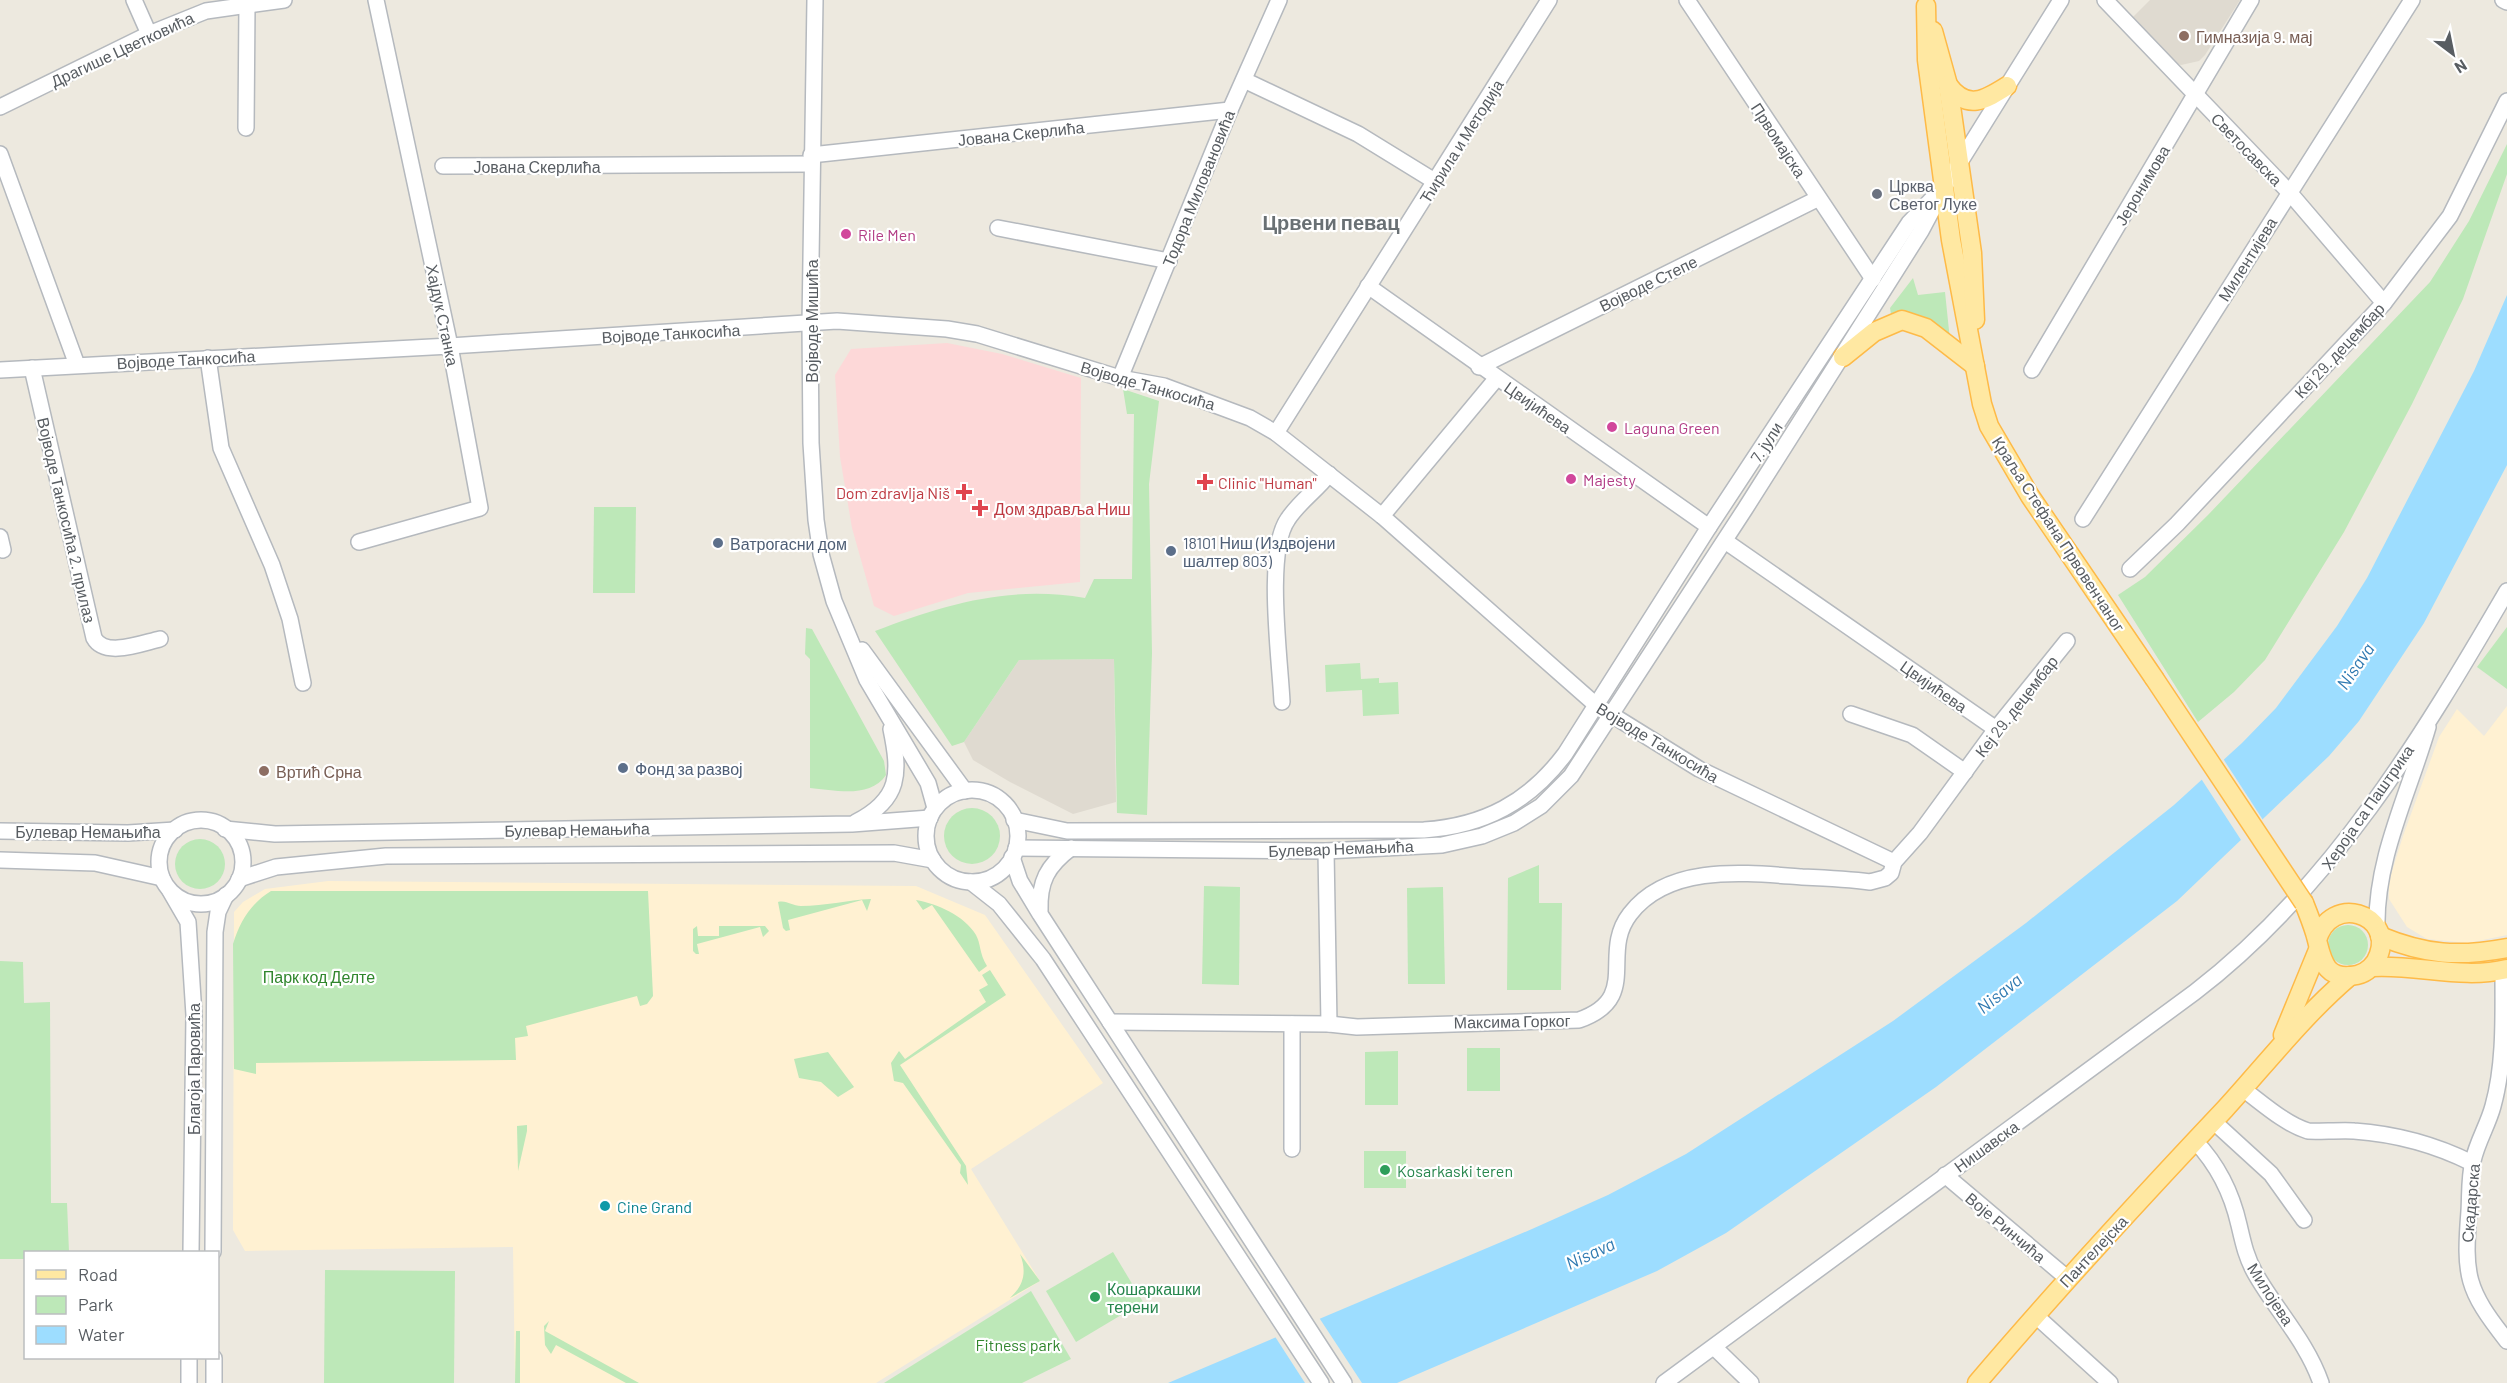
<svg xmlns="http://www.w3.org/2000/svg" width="2507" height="1383" font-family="Barlow,sans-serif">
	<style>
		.commercial { fill: #fff1d2 }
		.education { fill: #dfdad0 }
		.medical { fill: #fdd8d8 }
		.green { fill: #bde8b8 }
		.water { fill: #9dddff }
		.pier { fill: #ede9df }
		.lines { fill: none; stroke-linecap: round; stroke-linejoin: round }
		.minor-casing { stroke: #b5b9be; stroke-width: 18 }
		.major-casing { stroke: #feba47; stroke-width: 21 }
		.minor { stroke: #fff; stroke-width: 15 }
		.major { stroke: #ffe8a2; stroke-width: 18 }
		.major-bridge-casing { stroke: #feba47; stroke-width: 21; stroke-linecap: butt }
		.major-bridge { stroke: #ffe8a2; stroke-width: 18 }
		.education-dot { fill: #8d6e63; stroke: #fff; stroke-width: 2 }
		.worship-dot { fill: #6b7280; stroke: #fff; stroke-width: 2 }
		.hotel-dot { fill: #d1479c; stroke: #fff; stroke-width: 2 }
		.health-dot { fill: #e0444e; stroke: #fff; stroke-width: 2 }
		.service-dot { fill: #5c6f8a; stroke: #fff; stroke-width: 2 }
		.leisure-dot { fill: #2e9e5b; stroke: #fff; stroke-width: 2 }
		.culture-dot { fill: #0f9aa8; stroke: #fff; stroke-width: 2 }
		.labels { text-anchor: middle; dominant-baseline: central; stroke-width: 4.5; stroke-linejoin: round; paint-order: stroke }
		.education-label { font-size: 16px; fill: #785e54; stroke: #fff; text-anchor: start }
		.street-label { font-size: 16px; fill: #585d62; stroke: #fff }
		.worship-label { font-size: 16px; fill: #5b616d; stroke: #fff; text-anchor: start }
		.hotel-label { font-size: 16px; fill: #b23c85; stroke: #fff; text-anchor: start }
		.health-label { font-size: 16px; fill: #be3a42; stroke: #fff; text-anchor: start }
		.service-label { font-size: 16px; fill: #4e5e75; stroke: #fff; text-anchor: start }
		.park-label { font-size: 16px; fill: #30862d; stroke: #fff }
		.leisure-label { font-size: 16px; fill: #27864d; stroke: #fff; text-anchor: start }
		.culture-label { font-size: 16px; fill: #0d838f; stroke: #fff; text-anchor: start }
		.water-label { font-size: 18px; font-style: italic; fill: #307ab1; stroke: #fff }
		.quarter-label { font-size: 20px; font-weight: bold; fill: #697074; stroke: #fff }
	</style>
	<rect width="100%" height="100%" fill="#ede9df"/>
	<g class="commercial">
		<path d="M2507,706V935L2468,943L2427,939L2407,927L2389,899V881L2403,836L2439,737L2457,709L2484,736Z"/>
		<path d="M328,881L916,886L985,915L1103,1083L971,1169L1040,1281L876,1383H515L513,1247L245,1251L233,1230L234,912L243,902L265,889Z"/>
	</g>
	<g class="education">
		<path d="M2150,0H2240L2205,55L2199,61L2181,65L2175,63L2133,17Z"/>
		<path d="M1114,659L1116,802L1073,814L1010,782L973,760L964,742L1019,660Z"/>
	</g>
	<path class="medical" d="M947,343L1002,354L1081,378L1080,582L968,593L894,616L874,606L852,528L840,457L835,375L851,349Z"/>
	<g class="green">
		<path d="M2507,144V174L2463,299L2412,404L2344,532L2265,660L2234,692L2198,722L2118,595L2145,577L2208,515L2430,282L2469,221Z"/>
		<path d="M1913,278L1918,295L1945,292L1950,340C1931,326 1915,309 1891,314L1890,308Z"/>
		<path d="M1123,389L1159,401L1149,484L1152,653L1147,815L1117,813L1114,659L1019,660L964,742L952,746L875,631C945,604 1010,585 1085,598L1094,579H1132L1134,414H1127Z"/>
		<path d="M594,507H636L635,593H593Z"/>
		<path d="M2507,627V689L2477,667Z"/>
		<path d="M806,628L812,629L884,761L886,775C870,799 835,790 810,788V659L805,654Z"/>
		<path d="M1360,663L1361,679L1379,678V683L1398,682L1399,714L1363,716L1362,690L1326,692L1325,665Z"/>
		<circle cx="972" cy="836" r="28"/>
		<circle cx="200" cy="864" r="25"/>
		<path d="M1539,865V903H1562L1561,990H1507L1508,878Z"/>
		<path d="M1204,886L1240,887L1239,985L1202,984Z"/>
		<path d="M1443,887L1445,984H1408L1407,888Z"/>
		<path d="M271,891H648L653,996L647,1004L640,1006L637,996L526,1026L528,1036L515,1038L516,1060L256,1063V1074L234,1069L233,944C240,922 250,904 271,891Z"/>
		<path d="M871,899L867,911L862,900L788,920L790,930L786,931L783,928L778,902C787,900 792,906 801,906C825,906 847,900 871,899Z"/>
		<path d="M916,900C937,904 964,915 976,935C981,944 979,953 987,966L979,972L932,905L923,910Z"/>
		<circle cx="2348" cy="945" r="20"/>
		<path d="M697,926L698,936H719V926H765L769,931L763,937L760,927L697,944L699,954H696L693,951V929Z"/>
		<path d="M0,961L23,962L24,1003L50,1002L51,1203H67L69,1252H26L25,1259H0Z"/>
		<path d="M990,970L1006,995L900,1065L966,1166L968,1185L960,1173L961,1165L903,1083L894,1081L891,1063L899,1051L905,1059L986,1002L979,990L988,985L982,975Z"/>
		<rect x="1467" y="1048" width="33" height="43"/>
		<path d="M1398,1051V1105H1365V1052Z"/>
		<path d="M828,1052L854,1087L838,1097L821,1082L799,1078L794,1059Z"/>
		<path d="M527,1125V1131L518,1171L517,1126Z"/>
		<rect x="1364" y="1151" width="42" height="37"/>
		<path d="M1113,1252L1143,1302L1076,1342L1046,1291Z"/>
		<path d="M1020,1254L1040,1281L1010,1298C1024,1285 1027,1272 1020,1254Z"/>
		<path d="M325,1270L455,1271L454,1383H324Z"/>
		<path d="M1031,1291L1071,1359L1022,1383H884Z"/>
		<path d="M549,1321L545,1331L639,1383H626L556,1345L551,1354L545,1345L544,1326Z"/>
		<path d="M516,1331H520V1383H515Z"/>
	</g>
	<path class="water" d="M2507,295V465L2424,623L2359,721L2329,756L2177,901L1936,1087L1726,1233L1657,1271L1397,1383H1168L1532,1229L1608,1195L1686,1154L1893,1021L2026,923L2174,805L2242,743L2276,708L2337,626L2367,578L2474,371Z"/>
	<g class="pier">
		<path d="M2222,757L2265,823L2243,843L2200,777Z"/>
		<path d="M1318,1316L1362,1383H1305L1274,1335Z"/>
	</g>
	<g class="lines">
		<defs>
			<g id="minor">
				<path d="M134,0L149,34"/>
				<path d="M815,0L810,324L811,443L816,520L821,554L834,601L867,680L928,783L935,808"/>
				<path d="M1687,0L1873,279"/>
				<path d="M2105,0L2289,192L2384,303"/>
				<path d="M2503,0L2507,2"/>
				<path d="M1244,80L1358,134L1436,182"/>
				<path d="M0,107L149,34L206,11L284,0"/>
				<path d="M246,128L247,4"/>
				<path d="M0,154L77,365"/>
				<path d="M811,155L1230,110"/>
				<path d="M443,166L811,164"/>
				<path d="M998,228L1169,261"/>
				<path d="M1368,286L1709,527"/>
				<path d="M208,358L221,448L272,565L290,619L303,683"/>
				<path d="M1479,367L1817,199"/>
				<path d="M32,368L94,638C105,658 142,643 160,639"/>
				<path d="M0,370L450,346L837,321L947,329L977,334L1120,378L1164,386L1250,418L1276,433L1382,516L1596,705L1699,769L1894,862"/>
				<path d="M2032,370L2251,0"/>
				<path d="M1120,378L1230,110L1279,0"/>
				<path d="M1276,433L1549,0"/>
				<path d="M1382,516L1496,379"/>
				<path d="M2083,519L2412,0"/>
				<path d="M0,537L3,550"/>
				<path d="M1725,541L1996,729"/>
				<path d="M359,542L480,508L450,346L376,0"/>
				<path d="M2130,569L2177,524L2384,303L2450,216L2507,101"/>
				<path d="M862,650L965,791"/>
				<path d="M1282,702C1280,659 1265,551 1288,519C1299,502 1317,490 1329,474"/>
				<path d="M1851,714L1912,735L1965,772"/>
				<circle cx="972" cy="836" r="46"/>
				<path d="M1014,820L1067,831L1424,830C1484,826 1529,802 1565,754L1709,527L1909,223L1933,198"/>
				<circle cx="201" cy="862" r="42"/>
				<path d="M856,822C901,799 900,773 891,729"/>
				<path d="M225,829L275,834L852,824L930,818"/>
				<path d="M0,831L128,833L175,830"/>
				<path d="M1016,848L1326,851L1442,845L1482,836L1514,823L1541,806L1571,776L1745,509L1921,231L1945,186L2061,0"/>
				<path d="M1326,851L1329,1024"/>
				<path d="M1012,857L1020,881L1040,914L1344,1383"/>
				<path d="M0,860L95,863L162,878"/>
				<path d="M239,879L276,867L386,856L894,853L933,860"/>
				<path d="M971,882L999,904L1043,959L1321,1383"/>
				<path d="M170,891L188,922L194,1015L191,1252"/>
				<path d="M1040,911C1039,882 1047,866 1071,848"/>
				<path d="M2377,929C2375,859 2409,793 2428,727"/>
				<path d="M2503,970C2503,1014 2505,1063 2493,1106C2488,1125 2477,1142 2473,1161C2469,1177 2470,1195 2469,1211C2464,1276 2466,1289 2507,1341"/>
				<path d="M1110,1022L1329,1024L1357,1027L1579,1020C1642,998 1599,954 1630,914C1669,863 1747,873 1802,877C1825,878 1848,879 1870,882L1885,878L1891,873L1894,862L1920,833L1996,729L2067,641"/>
				<path d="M1292,1024V1149"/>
				<path d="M2243,1089C2262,1103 2285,1124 2308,1131C2313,1132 2344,1130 2354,1131C2396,1134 2434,1144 2472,1163"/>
				<path d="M2213,1121L2271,1174L2304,1220"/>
				<path d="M2195,1141C2217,1164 2232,1194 2239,1225C2243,1242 2246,1257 2255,1273C2276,1310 2307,1342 2321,1383"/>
				<path d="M1945,1175L2067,1278"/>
				<path d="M213,1252L215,932L218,912L226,895"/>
				<path d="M2035,1315L2110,1383"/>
				<path d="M1715,1348L1751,1383"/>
				<path d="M214,1358V1383"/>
				<path d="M189,1383V1358"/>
				<path d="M1664,1383L2195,992C2331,888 2422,737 2507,591"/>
			</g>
			<g id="major">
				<path d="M1926,6L1927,60L1951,240L1982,404L1989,426L2030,496L2154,678"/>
				<path d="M1933,31L1948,85L1972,253L1975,320"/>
				<path d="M1948,85C1967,111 1985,100 2007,86"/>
				<path d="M1843,357L1874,332L1902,320L1926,328L1975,366"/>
				<path d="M2304,903C2308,913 2312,923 2315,933C2322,956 2322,982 2357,975C2367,973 2376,964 2379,954C2393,914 2331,893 2317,940"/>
				<path d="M2380,936C2426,955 2458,957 2507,948"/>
				<path d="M2372,967C2417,964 2462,980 2507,969"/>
				<path d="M2283,1035L2318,950"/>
				<path d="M1977,1383C2057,1289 2140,1199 2225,1109C2267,1063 2302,1017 2350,976"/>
			</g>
		</defs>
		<use href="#minor" class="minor-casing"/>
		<use href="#major" class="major-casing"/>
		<use href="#minor" class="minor"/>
		<use href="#major" class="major"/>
		<defs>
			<path id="major-bridge" d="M2154,678L2304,903"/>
		</defs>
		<use href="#major-bridge" class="major-bridge-casing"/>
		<use href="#major-bridge" class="major-bridge"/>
	</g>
	<g class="education-dot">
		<circle cx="2184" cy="36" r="6"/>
		<circle cx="264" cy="771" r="6"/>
	</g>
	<circle class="worship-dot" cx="1877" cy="194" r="6"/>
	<g class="hotel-dot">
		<circle cx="846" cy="234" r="6"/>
		<circle cx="1612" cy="427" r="6"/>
		<circle cx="1571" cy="479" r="6"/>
	</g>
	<g class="health-dot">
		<path d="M1202 473h6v6h6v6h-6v6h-6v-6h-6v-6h6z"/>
		<path d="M961 483h6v6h6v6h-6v6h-6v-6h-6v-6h6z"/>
		<path d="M977 499h6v6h6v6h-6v6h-6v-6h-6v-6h6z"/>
	</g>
	<g class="service-dot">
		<circle cx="718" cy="543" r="6"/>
		<circle cx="1171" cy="551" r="6"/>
		<circle cx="623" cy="768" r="6"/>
	</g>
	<g class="leisure-dot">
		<circle cx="1385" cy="1170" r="6"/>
		<circle cx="1095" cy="1297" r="6"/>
	</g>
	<circle class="culture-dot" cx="605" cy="1206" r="6"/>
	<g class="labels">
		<g class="education-label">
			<text x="2196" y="36">Гимназија 9. мај</text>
			<text x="276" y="771">Вртић Срна</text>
		</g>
		<g class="street-label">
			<text transform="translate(122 49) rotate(-25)">Драгише Цветковића</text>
			<text transform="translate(1021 133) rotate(-6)">Јована Скерлића</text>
			<text transform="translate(1779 140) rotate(57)">Првомајска</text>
			<text transform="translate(1461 141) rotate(-58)">Ћирила и Методија</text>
			<text transform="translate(2247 149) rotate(46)">Светосавска</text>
			<text x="537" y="166">Јована Скерлића</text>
			<text transform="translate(2142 185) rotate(-59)">Јеронимова</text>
			<text transform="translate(1198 188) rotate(-68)">Тодора Миловановића</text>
			<text transform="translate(2247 259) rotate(-58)">Милентијева</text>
			<text transform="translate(1648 283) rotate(-26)">Војводе Степе</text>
			<text transform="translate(443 315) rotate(78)">Хајдук Станка</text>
			<text transform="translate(811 321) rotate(-90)">Војводе Мишића</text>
			<text transform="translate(671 333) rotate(-3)">Војводе Танкосића</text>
			<text transform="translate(2339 350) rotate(-47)">Кеј 29. децембар</text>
			<text transform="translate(186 359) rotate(-3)">Војводе Танкосића</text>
			<text transform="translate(1148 385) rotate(16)">Војводе Танкосића</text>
			<text transform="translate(1538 407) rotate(35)">Цвијићева</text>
			<text transform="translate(1766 442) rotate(-57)">7. јули</text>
			<text transform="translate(67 520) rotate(77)">Војводе Танкосића 2. прилаз</text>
			<text transform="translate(2059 534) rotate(57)">Краља Стефана Првовенчаног</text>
			<text transform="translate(1934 686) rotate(35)">Цвијићева</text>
			<text transform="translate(2016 706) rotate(-52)">Кеј 29. децембар</text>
			<text transform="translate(1658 742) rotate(31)">Војводе Танкосића</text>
			<text transform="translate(2367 807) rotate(-55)">Хероја са Паштрика</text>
			<text transform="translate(577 829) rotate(-1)">Булевар Немањића</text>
			<text x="88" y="831">Булевар Немањића</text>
			<text transform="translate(1341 848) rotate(-2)">Булевар Немањића</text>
			<text transform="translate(1512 1021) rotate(-1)">Максима Горког</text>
			<text transform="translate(193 1069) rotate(-90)">Благоја Паровића</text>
			<text transform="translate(1986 1146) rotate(-36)">Нишавска</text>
			<text transform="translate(2470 1203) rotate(-85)">Скадарска</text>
			<text transform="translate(2006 1227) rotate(40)">Воје Ринчића</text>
			<text transform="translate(2093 1251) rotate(-47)">Пантелејска</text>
			<text transform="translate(2271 1294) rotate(57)">Милојева</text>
		</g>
		<g class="worship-label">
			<text x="1889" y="185">Црква<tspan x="1889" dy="18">Светог Луке</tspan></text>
		</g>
		<g class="hotel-label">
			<text x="858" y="234">Rile Men</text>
			<text x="1624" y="427">Laguna Green</text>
			<text x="1583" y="479">Majesty</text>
		</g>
		<g class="health-label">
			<text x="1218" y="482">Clinic "Human"</text>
			<text x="950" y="492" text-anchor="end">Dom zdravlja Niš</text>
			<text x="994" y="508">Дом здравља Ниш</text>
		</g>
		<g class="service-label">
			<text x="1183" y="542">18101 Ниш (Издвојени<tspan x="1183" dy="18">шалтер 803)</tspan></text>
			<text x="730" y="543">Ватрогасни дом</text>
			<text x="635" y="768">Фонд за развој</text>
		</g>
		<g class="park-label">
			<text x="319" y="976">Парк код Делте</text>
			<text x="1018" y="1344">Fitness park</text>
		</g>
		<g class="leisure-label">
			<text x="1397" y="1170">Kosarkaski teren</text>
			<text x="1107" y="1288">Кошаркашки<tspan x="1107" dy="18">терени</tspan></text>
		</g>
		<g class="culture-label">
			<text x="617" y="1206">Cine Grand</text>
		</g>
		<g class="water-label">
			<text transform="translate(2355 666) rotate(-56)">Nisava</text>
			<text transform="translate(1999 993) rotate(-39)">Nisava</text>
			<text transform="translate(1590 1253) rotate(-25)">Nisava</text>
		</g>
		<g class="quarter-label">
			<text x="1331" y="222">Црвени певац</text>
		</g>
	</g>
	<rect x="24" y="1251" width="195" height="108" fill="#ffffff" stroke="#bcbec0" stroke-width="1.5"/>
	<rect x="36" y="1270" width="30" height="9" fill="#ffe8a2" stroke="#bcbec0" stroke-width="1.5"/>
	<text x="78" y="1281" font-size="18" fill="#585d62">Road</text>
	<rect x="36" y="1296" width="30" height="18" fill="#bde8b8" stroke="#bcbec0" stroke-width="1.5"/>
	<text x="78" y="1311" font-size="18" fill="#585d62">Park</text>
	<rect x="36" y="1326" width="30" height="18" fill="#9dddff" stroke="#bcbec0" stroke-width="1.5"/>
	<text x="78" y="1341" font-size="18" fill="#585d62">Water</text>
	<g transform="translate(2453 54) rotate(148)" stroke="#ffffff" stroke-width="4.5" paint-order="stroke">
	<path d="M0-4.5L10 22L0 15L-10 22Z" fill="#585d62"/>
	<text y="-9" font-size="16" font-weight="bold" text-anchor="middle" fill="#585d62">N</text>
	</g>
</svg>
